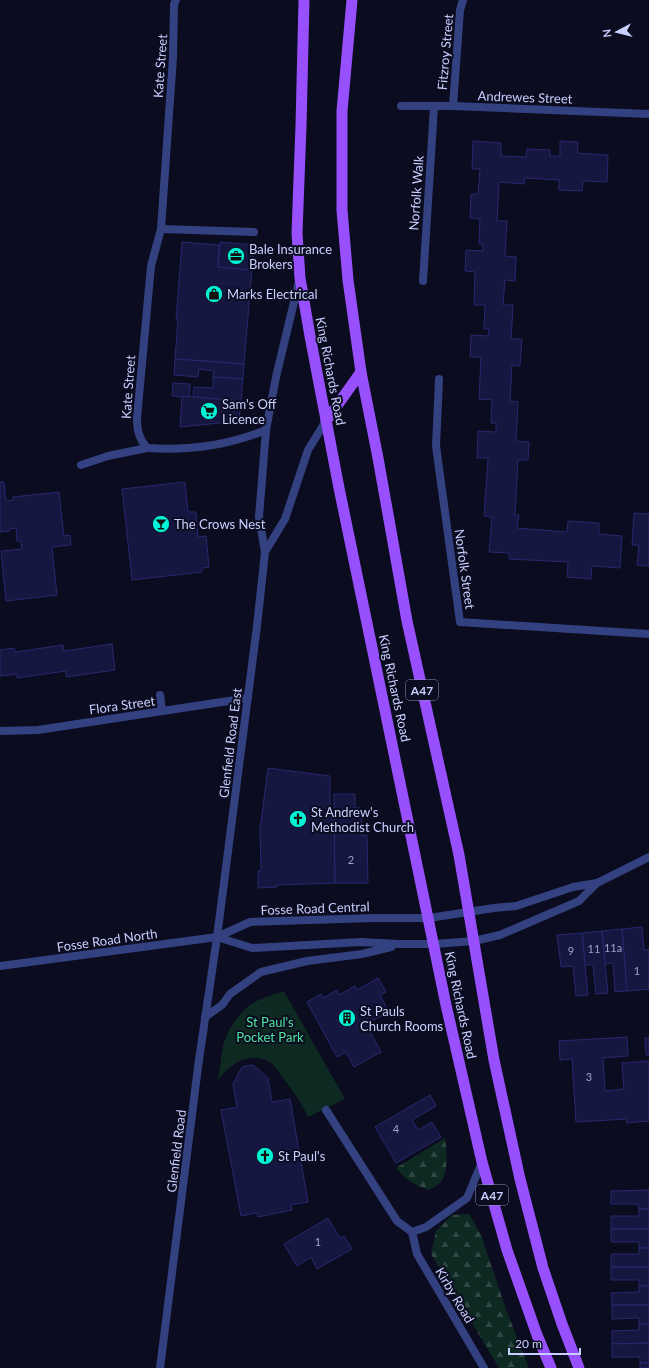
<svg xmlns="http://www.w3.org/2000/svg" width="649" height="1368" font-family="Lato,sans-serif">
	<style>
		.forest { fill: url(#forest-firs) }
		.park { fill: #0e2922 }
		.building { fill: #161741; stroke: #27286e }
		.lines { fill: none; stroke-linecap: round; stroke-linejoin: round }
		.service { stroke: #334181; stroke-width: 8 }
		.minor { stroke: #334181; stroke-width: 8 }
		.tertiary { stroke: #334181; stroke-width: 8 }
		.primary { stroke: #9850ff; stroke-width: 11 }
		.labels { text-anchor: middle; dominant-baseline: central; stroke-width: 4; stroke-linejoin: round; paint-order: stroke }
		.number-label { font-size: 11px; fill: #9ca1d0 }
		.shield { fill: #0b0c1f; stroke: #9094bc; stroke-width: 1 }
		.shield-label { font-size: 12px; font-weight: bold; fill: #c9cfff }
		.street-label { font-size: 13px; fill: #c9cfff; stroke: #0b0c1f }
		.poi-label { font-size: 13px; fill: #c9cfff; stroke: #0b0c1f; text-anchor: start }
		.park-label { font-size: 13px; fill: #4fe59f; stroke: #0b0c1f }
	</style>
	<defs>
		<pattern id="forest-firs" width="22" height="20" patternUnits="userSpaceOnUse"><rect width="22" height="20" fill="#0e2922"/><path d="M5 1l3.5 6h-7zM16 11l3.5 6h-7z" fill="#304743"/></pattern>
	</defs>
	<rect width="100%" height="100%" fill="#0b0c1f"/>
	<g class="forest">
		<path d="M445,1138C447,1150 449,1176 439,1184C436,1187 431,1188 428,1190C413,1184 406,1180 396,1168Z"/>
		<path d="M469,1214L481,1235L506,1309L529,1368H499L431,1254L436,1231L452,1215Z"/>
	</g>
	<path class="park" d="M284,991L345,1099L308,1117C302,1104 295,1094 287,1083C282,1077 277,1068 271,1063C252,1050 230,1063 218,1080C220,1069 221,1057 223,1046C227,1031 237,1015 250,1005C260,998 273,995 284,991Z"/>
	<g class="building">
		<path d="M473,141L501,143V156L526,157L527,149L550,150V156H560V141L578,142L577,153L608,155L607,182L583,181L582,191L559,190V180L525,178L524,184L499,182L497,221H507L505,256L516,257L515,281L505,280L503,305H513L511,339H522L520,366L512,365L510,401L518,402L516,441L529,442L528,460H518L515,515H519L517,528L567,532L568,521L599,523V534L622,536L620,568L592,566L591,579L567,577L568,562L509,559V553L489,552L492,517L484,516L488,458H477L478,431L496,432V423H491L492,400L479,399L481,357H470L471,335L488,336L489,329H484L485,305H474L475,272L465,271L466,250L483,251V244H479L480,219L470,218L471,194H478L480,169H472Z"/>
		<path d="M182,242L219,245L218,267L252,270L244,364L175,359L178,319H176Z"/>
		<path d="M220,242L255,245L252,270L218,267Z"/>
		<path d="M175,359L244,364L243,379L213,377L214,371L199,369L198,377L174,375Z"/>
		<path d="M213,377L243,379L241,401L193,397L194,387L213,388Z"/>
		<path d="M173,383L190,384L189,397L172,396Z"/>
		<path d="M182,396L241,401L239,421L180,427Z"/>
		<path d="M0,482H4L6,501L13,500V497L59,492L64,536L70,535L71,545L52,547L57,595L6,601L1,551L22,549L21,541H17L16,528L9,529L10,531L0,532Z"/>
		<path d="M185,482L188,512H196L198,537L206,536L209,567L202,568V572L132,580L122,489Z"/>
		<path d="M634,513L649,514V566L637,565L639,545H632Z"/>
		<path d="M112,644L115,670L66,677V671L17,678V674L0,676V650L14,648L15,652L63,645L64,651Z"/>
		<path d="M268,768L330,776V809H334L335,883L277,885V887L258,888V871H261L260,829Z"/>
		<path d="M334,794H355V808H361L362,836L367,835L368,883H335Z"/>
		<path d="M642,927L644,950H649V989L627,991L622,929Z"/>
		<path d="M622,929L627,991L615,992L613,963L605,964L602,931Z"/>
		<path d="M602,931L608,993L596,994L593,965H585L582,933Z"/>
		<path d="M582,933L588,995L576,996L573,966L561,967L557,935Z"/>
		<path d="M378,978L386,992L380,995L389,1012L366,1024L381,1052L354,1067L346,1052L337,1057L307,1002L321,994L323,998L337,990L339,995L355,986L357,990Z"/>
		<path d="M627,1037L628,1056L603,1058L605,1091L624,1089L622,1063L649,1061V1121L627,1123L626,1119L576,1122L572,1059L560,1060L559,1041Z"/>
		<path d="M645,1038H649V1055H646Z"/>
		<path d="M253,1065L268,1078L272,1102L290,1099L308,1202L291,1205L292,1210L258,1217L257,1213L241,1216L221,1110L237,1107L233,1084L242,1067Z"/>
		<path d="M430,1095L436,1106L412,1120L418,1130L432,1122L441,1137L396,1163L375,1127Z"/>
		<path d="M649,1190V1209H639L638,1204H611V1191Z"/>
		<path d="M639,1209H649V1229H611V1216H639Z"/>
		<path d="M328,1218L340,1238L344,1236L352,1249L317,1269L311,1257L297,1266L284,1244Z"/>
		<path d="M611,1229H649V1248H639V1242H611Z"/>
		<path d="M639,1248H649V1267H611V1254H639Z"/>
		<path d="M611,1267H649V1286H639V1280H611Z"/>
		<path d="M639,1286H649V1305H612L611,1293L639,1292Z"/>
		<path d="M612,1305H649V1324H639V1318L612,1319Z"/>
		<path d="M639,1324H649V1343L612,1344V1331L639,1330Z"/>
		<path d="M649,1343V1363H640V1357H612V1344Z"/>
		<rect x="640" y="1363" width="9" height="5"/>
	</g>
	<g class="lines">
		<g class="service">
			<path d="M423,281L434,107"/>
			<path d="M81,465L108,456L147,448"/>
			<path d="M160,695L162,711"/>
		</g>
		<g class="minor">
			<path d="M176,0L174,4L173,57L161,229L151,266L137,418C137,430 139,439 147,448C187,451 229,445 266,430"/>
			<path d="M401,106H453L649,114"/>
			<path d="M453,106L460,10L463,0"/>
			<path d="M161,229L254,232"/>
			<path d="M439,379L436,446L460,622L649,634"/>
			<path d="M0,731L38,730L248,698"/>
			<path d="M326,1110L397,1221L412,1232L417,1254L484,1368"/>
			<path d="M412,1232L426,1227L467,1198L482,1162"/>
		</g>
		<g class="tertiary">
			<path d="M265,552L285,519L308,450L326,421"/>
			<path d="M217,937L252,948L361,942L399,944H434L474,941L500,935L579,901L597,883"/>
			<path d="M0,966L217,937L250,922L374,918H429L494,908L516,906L573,887L597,883L649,857"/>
			<path d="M205,1017L222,1005L230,994L261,972L307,961L362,954L391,947"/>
			<path d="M160,1368L198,1067L217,937L257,626L265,552L259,517L266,430L276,377L299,281"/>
		</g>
		<g class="primary">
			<path d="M304,0L301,126L297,233L300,278L310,336L339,488L446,1005L482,1162L507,1250L537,1335L551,1368"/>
			<path d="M352,0L342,111V210L348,280L361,372L378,458L407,621L459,855L494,1060L520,1179L543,1268L562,1324L579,1368"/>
			<path d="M326,421L361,372"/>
		</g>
	</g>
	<defs>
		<symbol id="office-disc" viewBox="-11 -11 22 22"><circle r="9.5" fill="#00f4d7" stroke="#0b0c1f"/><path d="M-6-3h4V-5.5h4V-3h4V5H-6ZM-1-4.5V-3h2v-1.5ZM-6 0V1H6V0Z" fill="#111"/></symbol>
		<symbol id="shop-disc" viewBox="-11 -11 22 22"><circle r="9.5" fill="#00f4d7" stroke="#0b0c1f"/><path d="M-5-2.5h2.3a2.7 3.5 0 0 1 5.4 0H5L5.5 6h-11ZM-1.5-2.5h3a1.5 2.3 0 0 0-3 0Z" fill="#111"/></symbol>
		<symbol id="supermarket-disc" viewBox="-11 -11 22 22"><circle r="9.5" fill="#00f4d7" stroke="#0b0c1f"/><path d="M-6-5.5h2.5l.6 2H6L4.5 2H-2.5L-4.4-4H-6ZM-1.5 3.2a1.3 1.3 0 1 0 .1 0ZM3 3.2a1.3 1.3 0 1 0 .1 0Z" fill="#111"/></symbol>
		<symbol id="bar-disc" viewBox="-11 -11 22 22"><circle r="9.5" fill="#00f4d7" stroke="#0b0c1f"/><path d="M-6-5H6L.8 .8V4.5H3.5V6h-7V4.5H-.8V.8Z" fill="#111"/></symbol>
		<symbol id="church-disc" viewBox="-11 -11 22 22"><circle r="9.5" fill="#00f4d7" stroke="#0b0c1f"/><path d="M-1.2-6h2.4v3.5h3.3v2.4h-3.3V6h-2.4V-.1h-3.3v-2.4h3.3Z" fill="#111"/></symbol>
		<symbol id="building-disc" viewBox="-11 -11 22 22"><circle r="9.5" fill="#00f4d7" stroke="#0b0c1f"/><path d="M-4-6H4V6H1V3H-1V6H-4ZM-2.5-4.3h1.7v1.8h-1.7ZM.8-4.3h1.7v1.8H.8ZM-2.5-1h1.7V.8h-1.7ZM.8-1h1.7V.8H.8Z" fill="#111"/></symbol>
	</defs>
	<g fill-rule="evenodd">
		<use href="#office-disc" x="226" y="246" width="20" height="20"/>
		<use href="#shop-disc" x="204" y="284" width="20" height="20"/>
		<use href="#supermarket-disc" x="199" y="401" width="20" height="20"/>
		<use href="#bar-disc" x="151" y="514" width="20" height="20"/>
		<use href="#church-disc" x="288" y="809" width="20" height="20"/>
		<use href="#building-disc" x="337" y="1008" width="20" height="20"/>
		<use href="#church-disc" x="255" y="1146" width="20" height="20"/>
	</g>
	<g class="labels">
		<g class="number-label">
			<text x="351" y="859">2</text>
			<text x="613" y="947">11a</text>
			<text x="594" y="948">11</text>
			<text x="571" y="950">9</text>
			<text x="637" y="970">1</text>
			<text x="589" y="1076">3</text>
			<text x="396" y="1128">4</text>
			<text x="318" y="1241">1</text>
		</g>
		<g class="shield">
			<rect x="406" y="680" width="32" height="20" rx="3"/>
			<rect x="476" y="1185" width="32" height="20" rx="3"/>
		</g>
		<g class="shield-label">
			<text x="422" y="690">A47</text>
			<text x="492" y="1195">A47</text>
		</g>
		<g class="street-label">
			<text transform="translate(445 52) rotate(-85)">Fitzroy Street</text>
			<text transform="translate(160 66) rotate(-86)">Kate Street</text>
			<text transform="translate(525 97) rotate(2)">Andrewes Street</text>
			<text transform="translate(416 193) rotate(-86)">Norfolk Walk</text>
			<text transform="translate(331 371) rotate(79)">King Richards Road</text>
			<text transform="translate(128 387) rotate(-86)">Kate Street</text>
			<text transform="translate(465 569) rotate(82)">Norfolk Street</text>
			<text transform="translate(395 688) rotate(78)">King Richards Road</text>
			<text transform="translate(122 705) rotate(-8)">Flora Street</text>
			<text transform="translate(230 743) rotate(-83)">Glenfield Road East</text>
			<text transform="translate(315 908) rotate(-2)">Fosse Road Central</text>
			<text transform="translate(107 940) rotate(-8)">Fosse Road North</text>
			<text transform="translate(461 1005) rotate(78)">King Richards Road</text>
			<text transform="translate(176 1151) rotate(-83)">Glenfield Road</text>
			<text transform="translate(455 1295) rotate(59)">Kirby Road</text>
		</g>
		<g class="poi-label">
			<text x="249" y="249">Bale Insurance<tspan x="249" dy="15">Brokers</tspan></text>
			<text x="227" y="294">Marks Electrical</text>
			<text x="222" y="404">Sam's Off<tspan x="222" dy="15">Licence</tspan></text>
			<text x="174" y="524">The Crows Nest</text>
			<text x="311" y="812">St Andrew's<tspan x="311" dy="15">Methodist Church</tspan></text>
			<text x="360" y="1011">St Pauls<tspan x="360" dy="15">Church Rooms</tspan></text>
			<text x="278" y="1156">St Paul's</text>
		</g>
		<g class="park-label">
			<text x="270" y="1022">St Paul's<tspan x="270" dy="15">Pocket Park</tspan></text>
		</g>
	</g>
	<g transform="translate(617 32) rotate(263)" stroke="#0b0c1f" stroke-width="3" paint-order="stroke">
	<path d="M0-3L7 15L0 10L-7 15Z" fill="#c9cfff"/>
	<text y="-6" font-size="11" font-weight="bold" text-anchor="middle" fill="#c9cfff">N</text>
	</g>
	<path d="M509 1348v6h71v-6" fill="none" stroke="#c9cfff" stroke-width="2"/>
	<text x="515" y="1348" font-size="12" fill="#c9cfff" stroke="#0b0c1f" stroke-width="3" paint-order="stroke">20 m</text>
</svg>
